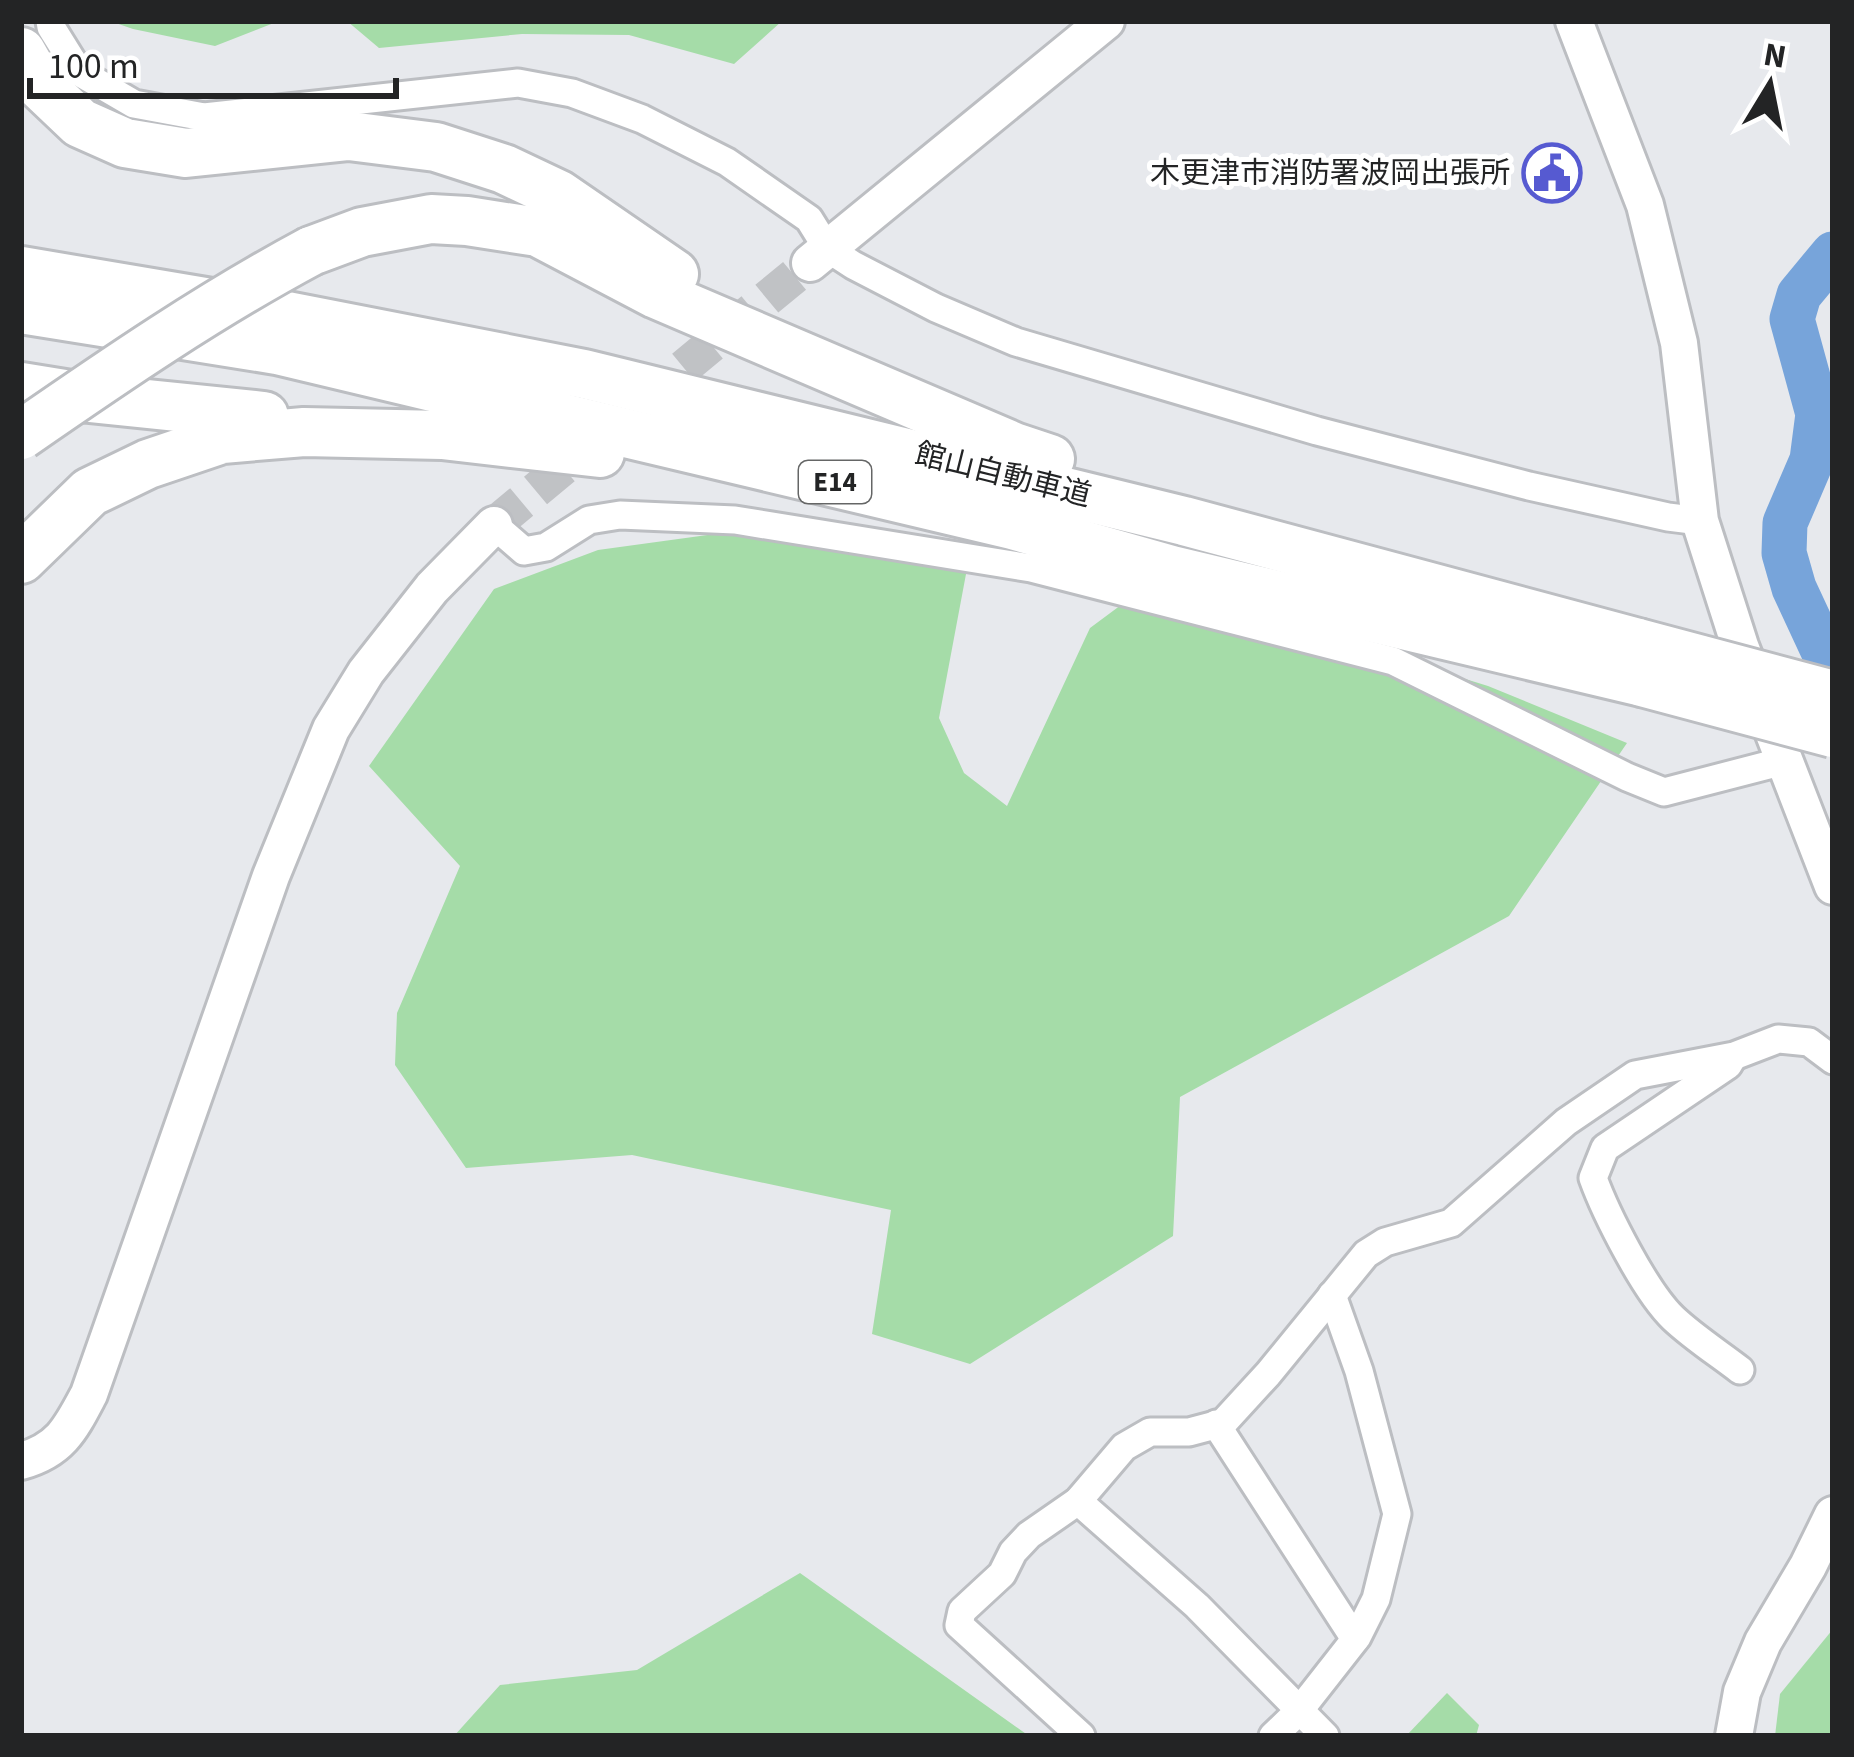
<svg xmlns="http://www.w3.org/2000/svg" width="1854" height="1757" font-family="'Source Sans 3','Noto Sans JP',sans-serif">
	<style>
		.green { fill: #a5dca8 }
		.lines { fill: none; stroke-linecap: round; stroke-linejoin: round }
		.river { stroke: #77a4da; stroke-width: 45 }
		.secondary-tunnel { stroke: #c0c2c5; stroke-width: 36; stroke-dasharray: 36 18; stroke-linecap: butt }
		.street-casing { stroke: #bcbec2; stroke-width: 33 }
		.secondary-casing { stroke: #bcbec2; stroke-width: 42 }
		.highway-casing { stroke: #bcbec2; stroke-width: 54 }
		.street { stroke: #fff; stroke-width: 27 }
		.secondary { stroke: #fff; stroke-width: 36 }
		.highway { stroke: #fff; stroke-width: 48 }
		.highway-bridge-casing { stroke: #bcbec2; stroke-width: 54; stroke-linecap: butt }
		.highway-bridge { stroke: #fff; stroke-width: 48 }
		.labels { text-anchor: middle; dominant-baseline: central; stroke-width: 10; stroke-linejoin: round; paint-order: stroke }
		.shield { fill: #fff; stroke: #656666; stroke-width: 3 }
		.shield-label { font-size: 27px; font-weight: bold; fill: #232425 }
		.poi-label { font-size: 30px; fill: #232425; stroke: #fff; text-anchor: end }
		.street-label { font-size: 30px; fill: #232425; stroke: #fff }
	</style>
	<rect width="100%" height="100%" fill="#e7e9ed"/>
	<g class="green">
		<path d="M110,21H279L215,46L133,29Z"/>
		<path d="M347,21H782L734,64L629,35L522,34L379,48Z"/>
		<path d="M787,524L972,542L939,718L964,773L1007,806L1090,628L1152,582L1488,686L1627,743L1509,916L1180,1097L1173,1236L970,1364L872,1334L891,1210L632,1155L466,1168L395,1065L397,1013L460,866L369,766L494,589L598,550Z"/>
		<path d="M800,1573L1029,1736H454L500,1685L637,1670Z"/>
		<path d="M1833,1629V1736H1775L1780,1694Z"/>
		<path d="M1447,1693L1479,1725L1476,1736H1406Z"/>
	</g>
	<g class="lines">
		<path class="river" d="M1833,254L1799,295L1792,319L1818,414L1812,460L1785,523L1784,553L1794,588L1833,672"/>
		<g class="secondary-tunnel">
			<path d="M642,402L810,263"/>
			<path d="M494,525L595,441"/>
		</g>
		<defs>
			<g id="street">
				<path d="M50,21L51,27L79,72L134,104L204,117L518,83L572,93L642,119L727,162L809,219L827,248L853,265L936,308L1016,342L1317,431L1529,486L1668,517L1700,521"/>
				<path d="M494,525L524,551L546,547L589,520L620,515L735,520L1031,568L1393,661L1627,777L1664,792L1784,761"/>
				<path d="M1731,1060L1728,1065L1605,1148L1593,1178C1606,1214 1645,1291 1673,1318C1693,1337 1718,1353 1740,1370"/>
				<path d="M1216,1424L1355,1639"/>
				<path d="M1078,1501L1197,1606L1325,1736"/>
				<path d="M1081,1736L959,1625L962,1611L1002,1574L1013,1552L1029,1535L1078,1501L1124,1447L1150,1432H1189L1223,1423L1268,1374L1366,1254L1385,1242L1451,1223L1566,1122L1635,1075L1734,1056L1778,1039L1809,1042L1833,1060"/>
				<path d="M1273,1736L1299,1711L1357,1637L1376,1599L1397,1514L1359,1371L1332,1295"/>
			</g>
			<g id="secondary">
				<path d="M1574,21L1645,205L1679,343L1700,521L1740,646L1833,886"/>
				<path d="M810,263L1106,21"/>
				<path d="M21,1461C61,1450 71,1428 89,1394L271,876L331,729L366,672L432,588L494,525"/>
				<path d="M1734,1736L1742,1692L1763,1642L1808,1566L1833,1515"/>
			</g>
			<g id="highway">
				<path d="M21,52L40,85L80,123L125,143L186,153L349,136L436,147L504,169L559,195L674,274"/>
				<path d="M311,251L362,232L431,219L467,221L538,232L656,294L1014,447L1050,459"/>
				<path d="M21,271L277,314L584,374L1184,521L1638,643"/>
				<path d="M21,309L277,350L1012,525L1172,570L1642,682"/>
				<path d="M21,387L89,398L264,416"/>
				<path d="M21,559L90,492L148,464L222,439L304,432L442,435L600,453"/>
			</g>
		</defs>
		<use href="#street" class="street-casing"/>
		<use href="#secondary" class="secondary-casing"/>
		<use href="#highway" class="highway-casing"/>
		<use href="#street" class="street"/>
		<use href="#secondary" class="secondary"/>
		<use href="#highway" class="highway"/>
		<defs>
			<g id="highway-bridge">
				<path d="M21,435C115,370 210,305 311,251"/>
				<path d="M1638,643L1833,695"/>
				<path d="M1642,682L1833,733"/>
			</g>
		</defs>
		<use href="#highway-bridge" class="highway-bridge-casing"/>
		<use href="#highway-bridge" class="highway-bridge"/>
	</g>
	<defs>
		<symbol id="civic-ring" viewBox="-11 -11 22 22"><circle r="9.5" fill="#fff" stroke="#565ad1" stroke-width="1.5"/><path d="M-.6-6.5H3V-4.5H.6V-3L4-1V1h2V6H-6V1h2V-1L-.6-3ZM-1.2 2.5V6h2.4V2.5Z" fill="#565ad1"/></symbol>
	</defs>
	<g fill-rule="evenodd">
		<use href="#civic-ring" x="1519" y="140" width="66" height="66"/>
	</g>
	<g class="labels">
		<rect class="shield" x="799" y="461" width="72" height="42" rx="9"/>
		<g class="shield-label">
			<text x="835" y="482">E14</text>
		</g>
		<g class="poi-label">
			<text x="1510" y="173">木更津市消防署波岡出張所</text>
		</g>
		<g class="street-label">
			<text transform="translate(1003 475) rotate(14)">館山自動車道</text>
		</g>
	</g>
	<rect width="1854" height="1757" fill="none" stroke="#232425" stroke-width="48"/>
	<g transform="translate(1770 84) rotate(10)" stroke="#ffffff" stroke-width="9" paint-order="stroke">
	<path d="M0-9L21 45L0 30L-21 45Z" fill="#232425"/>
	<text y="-18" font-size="33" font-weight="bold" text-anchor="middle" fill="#232425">N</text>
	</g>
	<path d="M30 78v18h366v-18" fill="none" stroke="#232425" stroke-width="6"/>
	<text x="48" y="78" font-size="36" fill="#232425" stroke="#ffffff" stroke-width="9" paint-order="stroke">100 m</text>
</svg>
